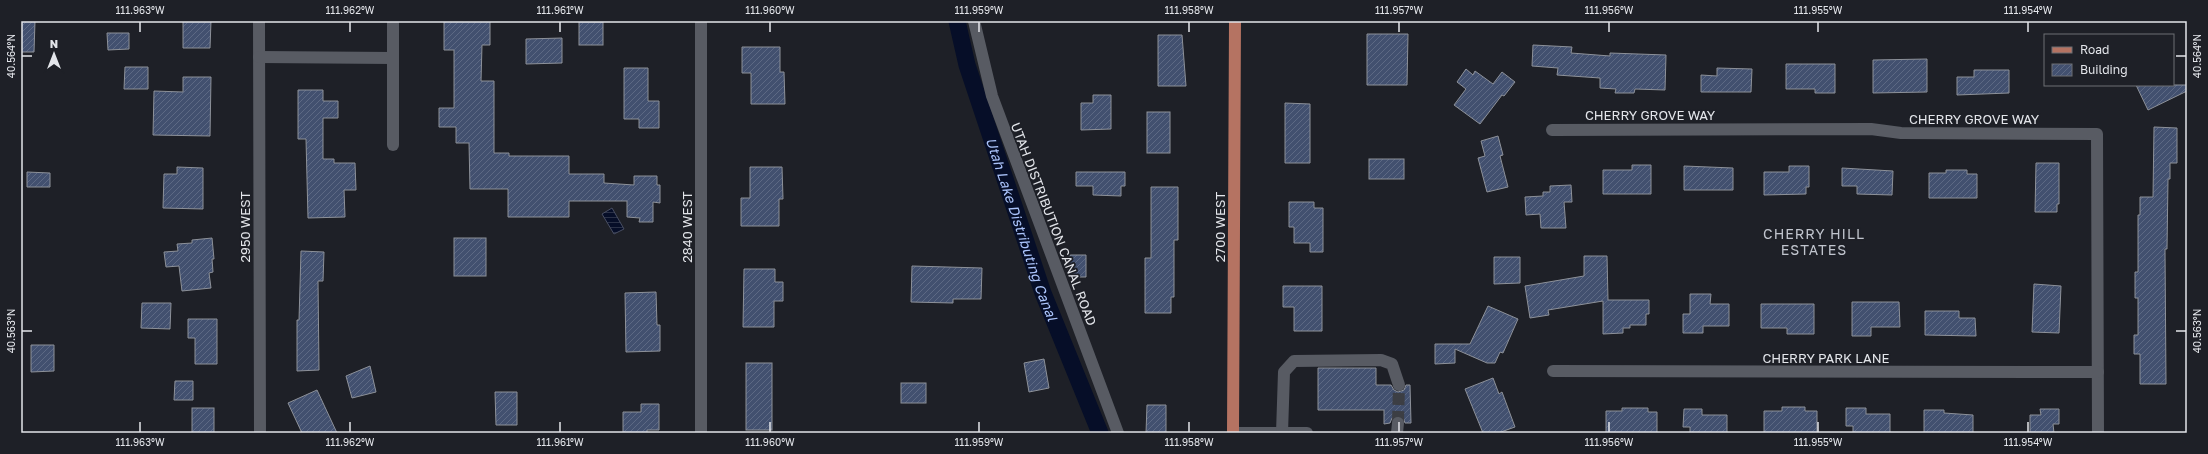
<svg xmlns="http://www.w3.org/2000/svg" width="2208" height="454" font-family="'Golos Text',sans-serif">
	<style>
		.water { fill: url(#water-rules); stroke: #484e62 }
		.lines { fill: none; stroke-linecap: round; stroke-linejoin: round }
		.canal { stroke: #060e28; stroke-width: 17 }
		.building { fill: url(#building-hatch); stroke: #8d9199 }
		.minor-tunnel { stroke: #3c3e44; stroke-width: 12; stroke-dasharray: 12 6; stroke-linecap: butt }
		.minor { stroke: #585b63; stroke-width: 12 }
		.major { stroke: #b57362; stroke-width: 12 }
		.ticks { fill: none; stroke: #e3e5ea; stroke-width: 1.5 }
		.labels { text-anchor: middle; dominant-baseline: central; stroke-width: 3.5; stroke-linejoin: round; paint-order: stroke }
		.street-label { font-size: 13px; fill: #e3e5ea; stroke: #1e2027 }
		.water-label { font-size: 14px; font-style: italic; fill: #aac3fa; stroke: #1e2027 }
		.neighbourhood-label { font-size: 14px; letter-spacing: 1px; fill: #c0c4cd; stroke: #1e2027 }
		.neatline { fill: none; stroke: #e3e5ea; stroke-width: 1.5 }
		.ticks-label { font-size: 10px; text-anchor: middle; fill: #e3e5ea }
	</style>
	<defs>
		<pattern id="water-rules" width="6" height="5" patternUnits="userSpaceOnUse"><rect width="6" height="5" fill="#060e28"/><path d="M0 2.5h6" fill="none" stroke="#2a3147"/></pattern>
		<pattern id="building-hatch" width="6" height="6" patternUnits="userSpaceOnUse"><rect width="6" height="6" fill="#42506f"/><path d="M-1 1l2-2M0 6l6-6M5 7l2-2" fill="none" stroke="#5d6984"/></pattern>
	</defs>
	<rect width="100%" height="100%" fill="#1e2027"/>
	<path class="water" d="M612,208L624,229L614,234L602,214Z"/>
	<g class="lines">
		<path class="canal" id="s1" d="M957,21L967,65L1043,293L1100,433"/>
	</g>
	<g class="building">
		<path d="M21,21H35L34,52H21Z"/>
		<path d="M183,21H211L210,48H183Z"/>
		<path d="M444,21H490V45H482L481,81H494V153H509V156H569V174H604V183L634,185V176H657V185H660V203L653,202V222H639L640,218L627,217V201H569V217H508V189H470L469,143H456V127H439V108H454V50H444Z"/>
		<rect x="579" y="22" width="24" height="23"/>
		<path d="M107,33H129V49L108,50Z"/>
		<path d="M1367,34H1408L1407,85H1367Z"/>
		<path d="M1158,35H1182L1186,86H1158Z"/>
		<path d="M562,38V63L526,64V39Z"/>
		<path d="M1533,45L1572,47L1571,53L1610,56V53L1666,55L1665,90L1635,89L1634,93H1615L1616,89L1600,88V78L1557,75L1558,68L1532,66Z"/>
		<path d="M742,47H780V72H784L785,104H751V73H742Z"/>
		<path d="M1927,59V92L1873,93V60Z"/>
		<path d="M1786,64H1835V93H1815V89H1786Z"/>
		<path d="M125,67H148V89H124Z"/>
		<path d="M624,68H648V101H659V128H639V119H624Z"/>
		<path d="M1717,68L1752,69L1751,92H1701V75L1717,76Z"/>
		<path d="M1466,69L1473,75L1475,71L1493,84L1502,72L1515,82L1504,96L1502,95L1480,124L1454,105L1466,89L1457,82Z"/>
		<path d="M1974,70H2009V93L1957,95V77H1974Z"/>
		<path d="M183,77H211L210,136L153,135L154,91L183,92Z"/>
		<path d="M2136,85H2187V91L2148,110Z"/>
		<path d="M298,90H323V101H338V118H323V159H334V163H355L356,190H344L345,217L308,218L306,139H298Z"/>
		<path d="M1093,95H1111V129L1081,130V103H1093Z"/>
		<path d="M1285,103L1310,104V163H1285Z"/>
		<rect x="1147" y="112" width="23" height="41"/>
		<path d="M2154,127L2177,128V163H2170V179H2168L2167,249H2165L2166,384H2140V354H2134V335H2138V298H2135V272H2138V215H2140V197H2153Z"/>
		<path d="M1498,136L1503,155L1500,156L1508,187L1487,192L1478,158L1485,156L1481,141Z"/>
		<rect x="1369" y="159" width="35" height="20"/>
		<path d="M2036,163H2059V204H2057V212H2035Z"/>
		<path d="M1632,165H1651V194H1603V170H1632Z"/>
		<path d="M1684,166L1733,168V190H1684Z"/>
		<path d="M1789,166H1809V187H1806V194L1764,195V172H1789Z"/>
		<path d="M177,167L203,168V209L163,208L164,174H177Z"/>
		<path d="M750,167H782L783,199H779V226H741V198H750Z"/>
		<path d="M1842,168L1893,171L1892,195L1857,194V186H1842Z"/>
		<path d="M1946,170H1967V174H1977V198H1929V173H1946Z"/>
		<path d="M27,172L50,173V187H27Z"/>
		<path d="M1076,172H1125V186H1121V196L1093,195V186H1076Z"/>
		<path d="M1571,185L1572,202H1564L1566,228H1541L1540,214L1526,215L1525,197L1543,196V192H1550V186Z"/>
		<path d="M1151,187H1178V240H1174V297H1171V313H1145V258H1151Z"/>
		<path d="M1289,202H1314V208H1323V252H1310V243H1294V227H1289Z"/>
		<path d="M212,238L214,259H212L213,272L209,273L211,288L182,291L179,266L166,267L164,252L178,251L177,244L192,243V240Z"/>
		<rect x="454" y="238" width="32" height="38"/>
		<path d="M301,251L324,252L323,281H318L319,370L297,371V320H299Z"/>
		<path d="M1067,255H1086V277H1068Z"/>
		<path d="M1584,256H1607L1608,300H1649V314H1646V325H1630V328H1623V333L1603,334V301L1548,310L1549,315L1530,318L1525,286L1584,276Z"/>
		<path d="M1494,257H1520V283L1494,284Z"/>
		<path d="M912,266L982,268L981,299H953V303L911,302Z"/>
		<path d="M744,269H775V282H783V301H774V327H743Z"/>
		<path d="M2034,284L2061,286L2059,333L2032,332Z"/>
		<path d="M1283,286H1322V331H1294V307H1283Z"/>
		<path d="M656,292L657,325H660V351L626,352L625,293Z"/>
		<path d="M1690,294H1711L1710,304H1729V326H1703V333H1683V314H1690Z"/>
		<path d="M1852,302H1899L1900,327H1871V336H1852Z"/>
		<path d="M142,303H171L170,329L141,328Z"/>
		<path d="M1761,304H1814V334H1787V328H1761Z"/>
		<path d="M1488,306L1518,319L1503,353L1500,352L1495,363H1487L1455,349V363L1435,364V344H1470Z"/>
		<path d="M1925,311H1959V318H1975L1976,336L1925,335Z"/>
		<path d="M188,319H217V364H195V338H188Z"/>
		<path d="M31,345H54V371L31,372Z"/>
		<path d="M1044,359L1049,388L1029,392L1024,363Z"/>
		<rect x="746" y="363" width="26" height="67"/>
		<path d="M370,366L376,392L352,398L346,376Z"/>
		<path d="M1318,368H1376V385H1391L1394,390L1398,392L1404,390L1406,385H1410L1411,423H1405L1403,417L1398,416L1392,418L1390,423L1384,424V410H1318Z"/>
		<path d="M1493,378L1499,394L1502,392L1515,427L1498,433H1483L1465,389Z"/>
		<path d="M175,381H193V400H174Z"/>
		<rect x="901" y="383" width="25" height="20"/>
		<path d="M317,390L337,433H302L288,403Z"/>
		<path d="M495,392H517V425H496Z"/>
		<path d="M641,404H659V430H647V433H623V412H641Z"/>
		<path d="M1147,405H1166V433H1146Z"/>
		<path d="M1782,407H1805V411H1817V433H1764V411H1782Z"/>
		<rect x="192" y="408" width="22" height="25"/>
		<path d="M1622,408H1648V412H1657V433H1606V411H1622Z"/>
		<path d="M1846,408H1866V414H1890V433H1853V426H1846Z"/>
		<path d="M1684,409H1702V415H1727V433H1690V427H1683Z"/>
		<path d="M2040,409H2059V424H2053L2054,433H2030V415H2041Z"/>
		<path d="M1924,410H1944V413L1973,415V433H1924Z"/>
	</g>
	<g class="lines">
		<path class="minor-tunnel" d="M1398,423L1399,385"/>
		<g class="minor">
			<path d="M259,21L260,433"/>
			<path d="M974,21L992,96L1118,433"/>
			<path d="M259,57L393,58"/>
			<path d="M1552,130L1871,129L1901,133L2097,134L2098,433"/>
			<path d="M393,145V21"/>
			<path d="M1553,371L2098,372"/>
			<path d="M701,433V21"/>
			<path d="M1233,433H1307"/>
			<path d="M1282,433L1284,372L1294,361L1381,360L1392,364L1399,385"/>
			<path d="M1397,433L1398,423"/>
		</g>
		<path class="major" d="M1233,433L1235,21"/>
	</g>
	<path class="ticks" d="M140,22V32M350,22V32M560,22V32M770,22V32M979,22V32M1189,22V32M1399,22V32M1609,22V32M1818,22V32M2028,22V32M22,56H32M2176,56H2186M22,331H32M2176,331H2186M140,422V432M350,422V432M560,422V432M770,422V432M979,422V432M1189,422V432M1399,422V432M1609,422V432M1818,422V432M2028,422V432"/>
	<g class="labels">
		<g class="street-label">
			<text x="1650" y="115">CHERRY GROVE WAY</text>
			<text x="1974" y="119">CHERRY GROVE WAY</text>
			<text transform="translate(1054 224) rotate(69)">UTAH DISTRIBUTION CANAL ROAD</text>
			<text transform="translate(245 227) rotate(-90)">2950 WEST</text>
			<text transform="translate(687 227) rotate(-90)">2840 WEST</text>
			<text transform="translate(1220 227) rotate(-90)">2700 WEST</text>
			<text x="1826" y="358">CHERRY PARK LANE</text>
		</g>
		<g class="water-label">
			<text stroke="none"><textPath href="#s1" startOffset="218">Utah Lake Distributing Canal</textPath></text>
		</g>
		<g class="neighbourhood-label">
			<text x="1814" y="233">CHERRY HILL<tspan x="1814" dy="16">ESTATES</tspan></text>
		</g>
	</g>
	<rect width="2208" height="454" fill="none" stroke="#1e2027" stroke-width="44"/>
	<rect x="2044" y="34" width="130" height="52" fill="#1e2027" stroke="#6d6f75"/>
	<rect x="2052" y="47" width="20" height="6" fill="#b57362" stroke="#6d6f75"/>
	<text x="2080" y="54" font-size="12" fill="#e3e5ea">Road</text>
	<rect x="2052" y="64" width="20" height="12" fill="url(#building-hatch)" stroke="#6d6f75"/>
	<text x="2080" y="74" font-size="12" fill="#e3e5ea">Building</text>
	<g transform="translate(54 54)" stroke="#1e2027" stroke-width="3" paint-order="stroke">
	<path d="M0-3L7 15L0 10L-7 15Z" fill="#e3e5ea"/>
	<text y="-6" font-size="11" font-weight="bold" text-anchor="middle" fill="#e3e5ea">N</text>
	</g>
	<rect x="22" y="22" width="2164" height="410" class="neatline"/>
	<g class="ticks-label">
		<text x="140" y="14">111.963°W</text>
		<text x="350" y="14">111.962°W</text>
		<text x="560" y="14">111.961°W</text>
		<text x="770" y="14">111.960°W</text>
		<text x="979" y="14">111.959°W</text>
		<text x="1189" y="14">111.958°W</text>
		<text x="1399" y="14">111.957°W</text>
		<text x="1609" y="14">111.956°W</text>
		<text x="1818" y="14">111.955°W</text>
		<text x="2028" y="14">111.954°W</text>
		<text transform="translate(11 56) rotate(-90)" y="4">40.564°N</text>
		<text transform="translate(2197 56) rotate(-90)" y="4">40.564°N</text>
		<text transform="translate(11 331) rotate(-90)" y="4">40.563°N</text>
		<text transform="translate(2197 331) rotate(-90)" y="4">40.563°N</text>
		<text x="140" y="446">111.963°W</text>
		<text x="350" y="446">111.962°W</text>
		<text x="560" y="446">111.961°W</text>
		<text x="770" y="446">111.960°W</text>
		<text x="979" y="446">111.959°W</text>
		<text x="1189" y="446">111.958°W</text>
		<text x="1399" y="446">111.957°W</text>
		<text x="1609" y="446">111.956°W</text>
		<text x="1818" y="446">111.955°W</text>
		<text x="2028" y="446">111.954°W</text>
	</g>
</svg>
